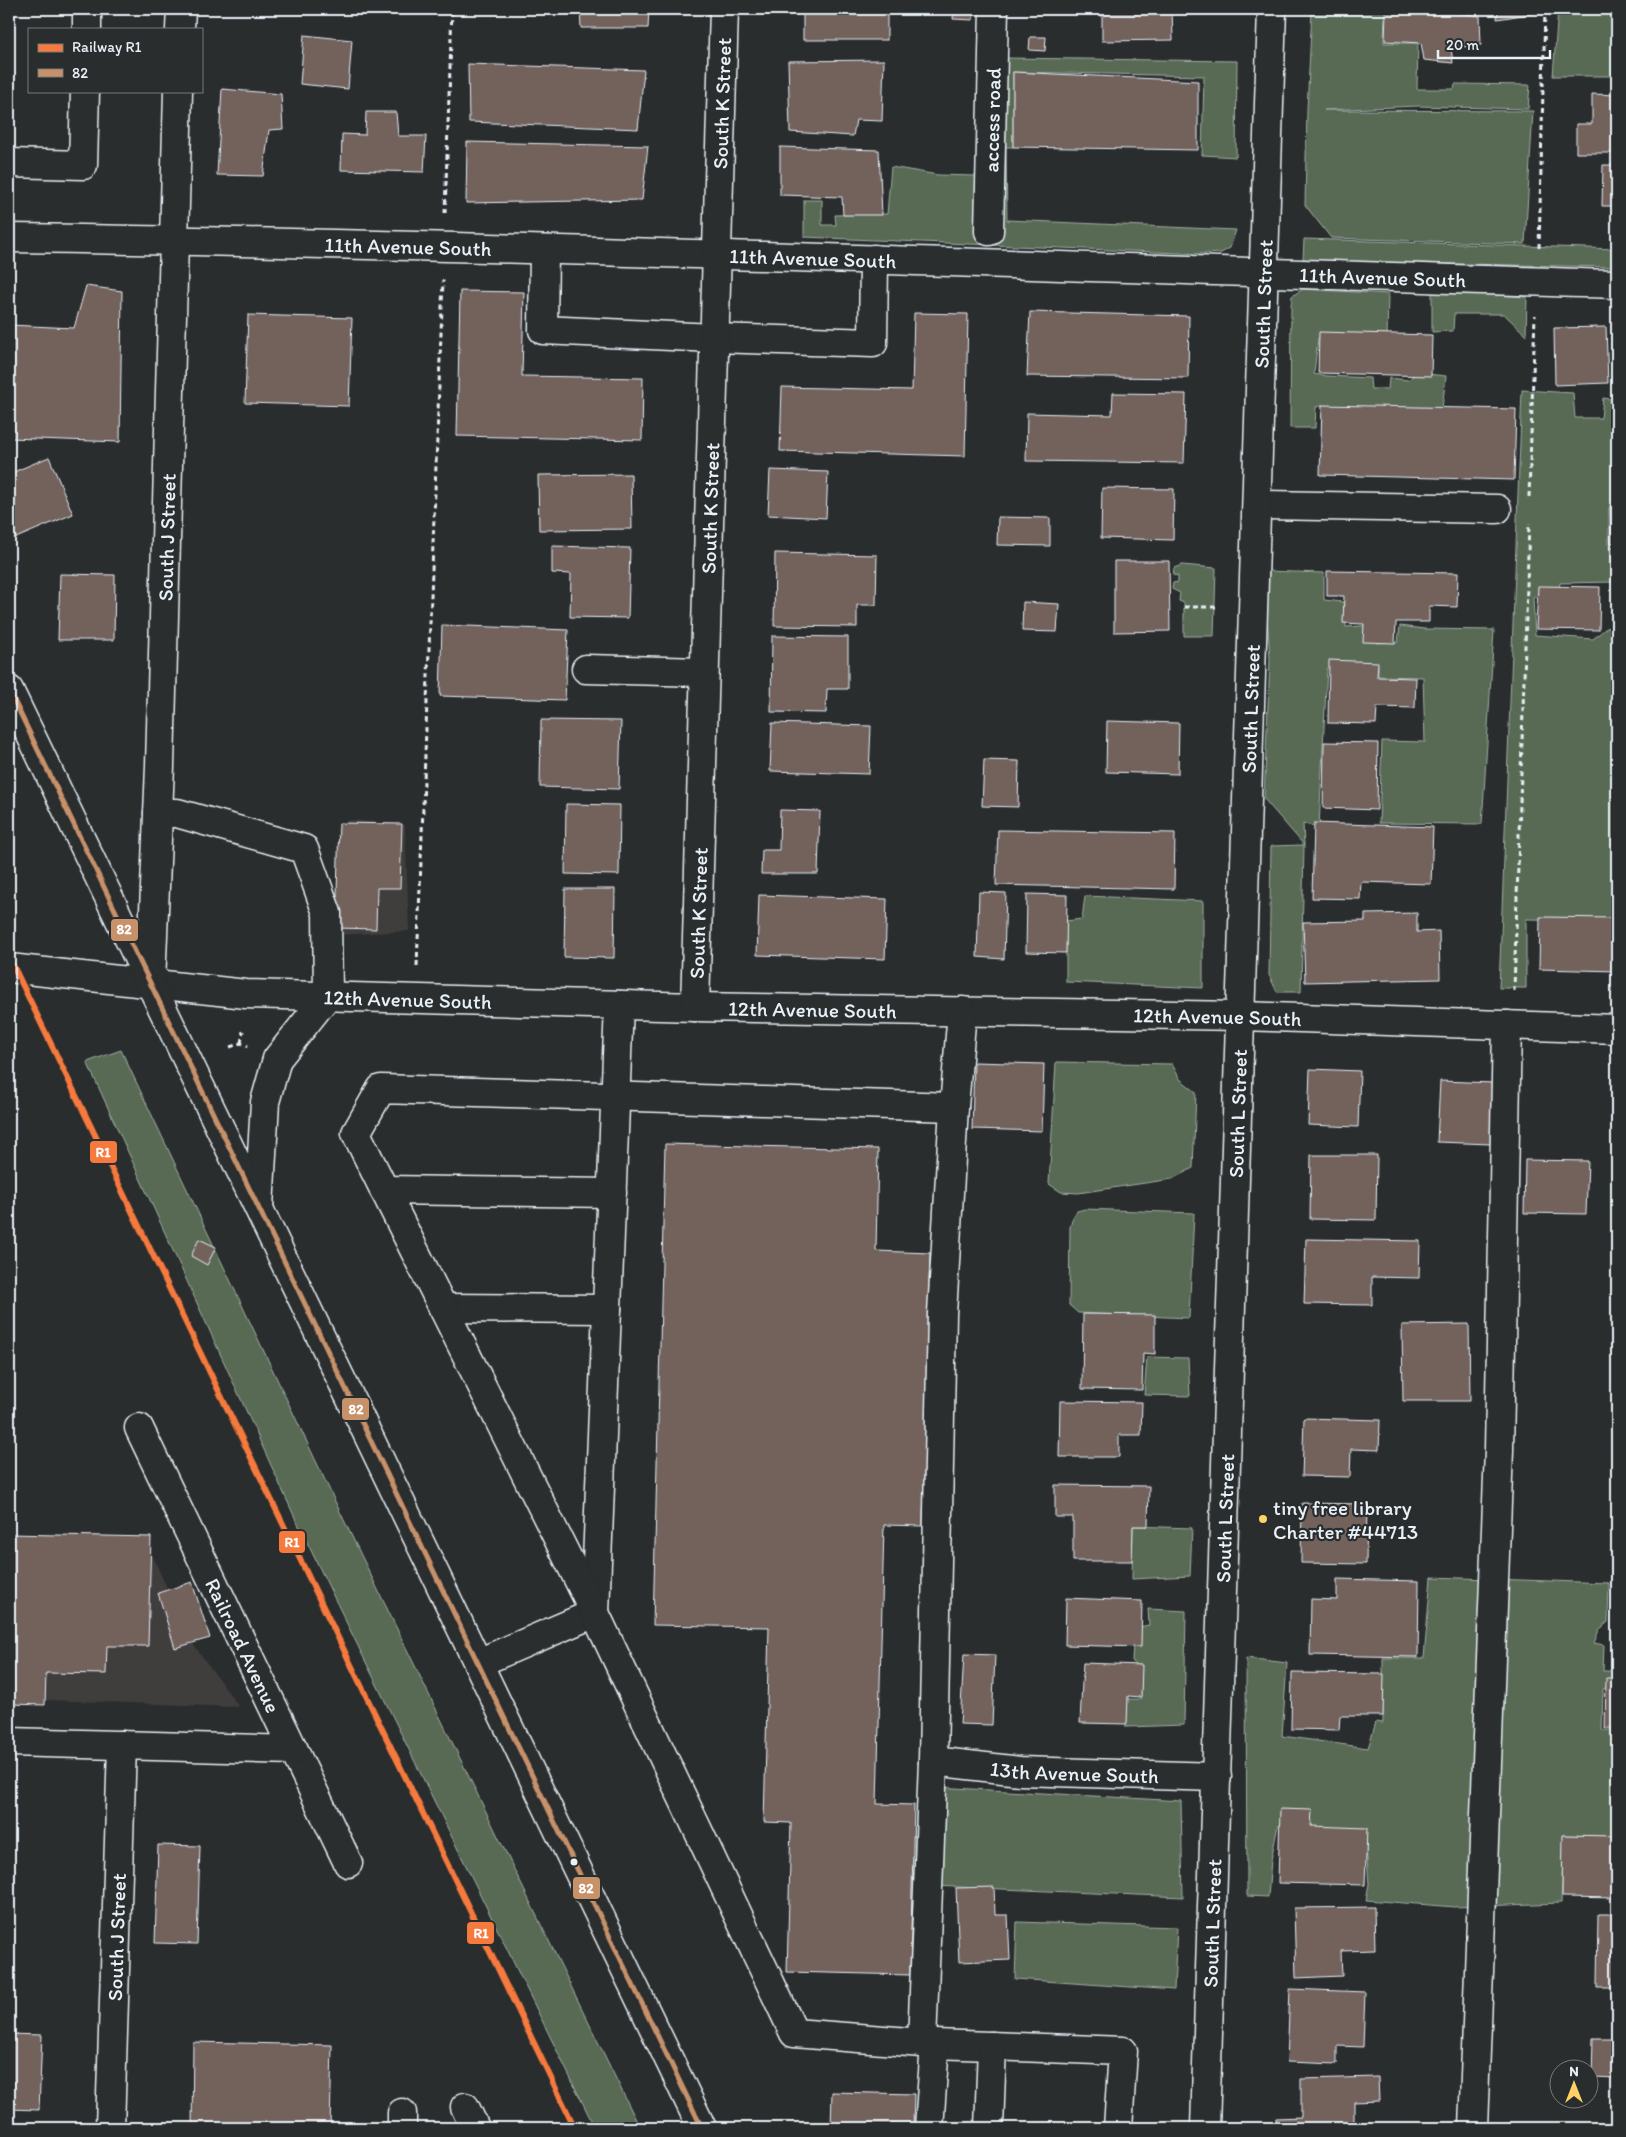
<svg xmlns="http://www.w3.org/2000/svg" width="1626" height="2137" font-family="Itim,sans-serif">
	<style>
		.built { fill: #403d3c }
		.green { fill: #596a53; stroke: #a0aea6 }
		.building { fill: #73625c; stroke: #e8f1f8 }
		.lines { fill: none; stroke-linecap: round; stroke-linejoin: round }
		.minor-casing { stroke: #e8f1f8; stroke-width: 31 }
		.major-casing { stroke: #e8f1f8; stroke-width: 31 }
		.path { stroke: #e8f1f8; stroke-width: 3; stroke-dasharray: 5 4; stroke-linecap: butt }
		.minor { stroke: #2a2d2e; stroke-width: 28 }
		.major { stroke: #2a2d2e; stroke-width: 28 }
		.bus-1-casing { stroke: #2a2d2e; stroke-width: 9 }
		.bus-1 { stroke: #c7916a; stroke-width: 5 }
		.rail-1-casing { stroke: #2a2d2e; stroke-width: 10 }
		.rail-1 { stroke: #f6793e; stroke-width: 6 }
		.poi-dot { fill: #ffd166; stroke: #2a2d2e; stroke-width: 2 }
		.bus-dot { fill: #e8f1f8; stroke: #2a2d2e; stroke-width: 2 }
		.labels { text-anchor: middle; dominant-baseline: central; stroke-width: 4.5; stroke-linejoin: round; paint-order: stroke }
		.street-label { font-size: 21px; fill: #e8f1f8; stroke: #2a2d2e }
		.poi-label { font-size: 21px; fill: #e8f1f8; stroke: #2a2d2e; text-anchor: start }
		.line-badge { stroke: #2a2d2e; stroke-width: 2 }
		.badge-label { font-size: 14px; text-anchor: middle; font-weight: bold; fill: #fff }
	</style>
	<rect width="100%" height="100%" fill="#2a2d2e"/>
	<filter id="ink" filterUnits="userSpaceOnUse"><feTurbulence type="fractalNoise" baseFrequency=".02" numOctaves="2"/><feDisplacementMap in="SourceGraphic" scale="10" xChannelSelector="R" yChannelSelector="G"/><feConvolveMatrix kernelMatrix="1 2 1 2 8 2 1 2 1" color-interpolation-filters="sRGB"/></filter>
	<g filter="url(#ink)">
		<g class="built">
			<path d="M349,820L405,825L409,931L338,935L337,829Z"/>
			<path d="M9,1536L147,1544L191,1641L239,1707L48,1700L9,1701Z"/>
		</g>
		<g class="green">
			<path d="M1312,9H1385L1384,43H1418L1417,89H1454L1455,84L1530,85L1528,109L1418,106L1324,110L1533,111L1525,244L1331,238L1305,205L1307,110Z"/>
			<path d="M1558,9H1617V76H1553Z"/>
			<path d="M1003,58L1237,61L1236,157L1202,155L1204,76L1013,72V147H1006L1007,220L1236,230L1230,248L1221,253L1203,254L804,237V200H822V225H836L835,215L887,214L891,167L938,175L975,176L980,173Z"/>
			<path d="M1304,239L1617,249V267L1303,261Z"/>
			<path d="M1303,289L1388,294L1387,337L1318,338L1314,374L1327,376L1370,378L1371,389H1388L1389,378L1408,380L1417,373L1446,376L1442,408L1320,406L1316,407L1315,428H1290L1291,306L1292,296Z"/>
			<path d="M1432,291L1527,297L1526,335L1504,314H1454L1453,331L1432,332Z"/>
			<path d="M1522,390L1573,393L1575,418H1601L1603,398L1617,400V508H1609V546L1617,547V582L1560,583L1558,596L1533,597L1535,635L1593,639L1605,629L1617,623V920L1526,919V988H1499Z"/>
			<path d="M1182,565L1216,568L1214,636H1184V603L1179,601L1180,593L1172,589L1173,583L1178,582V576L1173,575L1174,568Z"/>
			<path d="M1264,571L1324,573V600L1343,602L1346,627L1375,625L1376,643L1398,642L1400,626L1424,629L1494,630L1482,824L1379,823L1382,741L1425,742L1423,677L1378,676V665L1327,668L1319,827L1303,824L1304,845L1301,992H1277L1269,975L1271,846L1304,845L1264,799L1270,659Z"/>
			<path d="M1085,896L1203,901V988L1066,982V921L1082,919Z"/>
			<path d="M121,1050L341,1514L640,2128H595L296,1520L87,1062Z"/>
			<path d="M1056,1062L1172,1064L1180,1079L1196,1092L1193,1168L1172,1179L1078,1193L1061,1192L1049,1184Z"/>
			<path d="M1085,1209L1194,1213L1189,1318L1078,1313L1069,1305L1070,1227L1073,1217L1077,1211Z"/>
			<path d="M1147,1357L1188,1358L1190,1396L1144,1395Z"/>
			<path d="M1133,1526L1192,1528L1190,1576L1132,1579Z"/>
			<path d="M1431,1577L1609,1583L1608,1622L1599,1630L1594,1643L1604,1645L1603,1671H1614V1686L1603,1689L1602,1730H1617V1837L1564,1835L1561,1903L1455,1907L1366,1900L1369,1884L1365,1836L1313,1830L1312,1820L1278,1825L1271,1860L1268,1897L1247,1896L1246,1658L1287,1663L1282,1736L1368,1748L1376,1722L1383,1723V1658H1424Z"/>
			<path d="M1148,1609L1186,1611L1184,1725L1126,1727L1127,1699H1140L1141,1669L1132,1661L1134,1628L1149,1625Z"/>
			<path d="M937,1787L1181,1801L1183,1897L934,1886Z"/>
			<path d="M1017,1922L1177,1927L1174,1990L1015,1979Z"/>
		</g>
		<g class="building">
			<path d="M580,9H649L648,28H581Z"/>
			<rect x="803" y="9" width="84" height="31"/>
			<path d="M954,9H974L973,20L953,19Z"/>
			<path d="M1102,9H1172L1173,40L1102,41Z"/>
			<path d="M1429,9H1449L1450,12L1480,16L1481,45L1451,48L1453,63L1424,60L1421,43L1385,41L1386,12H1429Z"/>
			<path d="M1498,9H1536V13L1497,19Z"/>
			<path d="M304,35L352,40L348,89L300,84Z"/>
			<path d="M1030,37H1046L1045,51L1029,50Z"/>
			<path d="M884,60L882,121L856,120L853,136L790,132L788,61Z"/>
			<path d="M468,64L644,70L638,129L469,122Z"/>
			<path d="M1013,72L1198,81V150L1013,147Z"/>
			<path d="M222,89L281,94L283,129L269,130L263,176L217,175Z"/>
			<path d="M1592,94L1617,95V153H1576V124H1592Z"/>
			<path d="M366,112H396L398,136H426L424,172L341,170L342,134L365,135Z"/>
			<path d="M467,142L648,146L642,200L466,203Z"/>
			<path d="M780,147L879,150L882,215H843L842,197L780,195Z"/>
			<path d="M1603,165H1617V228V206H1602Z"/>
			<path d="M86,286L122,291L120,442L9,438V325L74,328Z"/>
			<path d="M460,291L524,292L522,376L643,378L642,440L457,436Z"/>
			<path d="M1030,312L1189,316L1188,378L1027,376Z"/>
			<path d="M914,313L968,314L965,456L780,451L782,387L912,390Z"/>
			<path d="M248,315L352,318L349,406L245,403Z"/>
			<path d="M1606,327L1608,383L1555,385L1554,328Z"/>
			<path d="M1319,332L1432,335L1431,376L1318,373Z"/>
			<path d="M1113,393L1186,394L1184,463L1026,461L1027,413L1112,415Z"/>
			<path d="M1322,405L1516,409L1514,480L1320,475Z"/>
			<path d="M49,457L73,514L16,538L9,521V474Z"/>
			<path d="M770,470L828,472L826,518L768,515Z"/>
			<path d="M631,474L632,529L539,530L538,475Z"/>
			<path d="M1102,488L1174,489L1173,540L1101,538Z"/>
			<path d="M1610,505H1617V543H1611Z"/>
			<path d="M998,517L1050,518V546L997,545Z"/>
			<path d="M552,546L630,548L628,618L570,617L571,574L552,573Z"/>
			<path d="M775,553L877,555L876,605H857V627L774,626Z"/>
			<path d="M1114,561H1169L1170,631L1114,632Z"/>
			<path d="M1327,571L1458,573L1457,607L1429,606V622H1396L1395,643L1363,642L1364,624L1343,623L1344,596H1327Z"/>
			<path d="M60,574L115,575L114,640H58Z"/>
			<path d="M1538,586L1600,587L1599,630L1536,629Z"/>
			<path d="M1023,602L1059,604L1057,632L1022,631Z"/>
			<path d="M442,625L568,630L565,700L440,696Z"/>
			<path d="M772,636L848,637V689H827L826,713L771,712Z"/>
			<path d="M1329,660L1378,662L1377,677L1416,678L1415,708L1377,707L1376,724L1328,723Z"/>
			<path d="M541,720L621,721L619,789L540,787Z"/>
			<path d="M1107,721L1179,723L1178,774L1106,772Z"/>
			<path d="M772,723L871,726L869,774L770,771Z"/>
			<path d="M1324,742L1378,743L1377,810L1323,808Z"/>
			<path d="M984,760L1019,761L1018,807L982,806Z"/>
			<path d="M566,804L620,805L619,875L565,874Z"/>
			<path d="M780,810L820,811L818,874H761L762,850H779Z"/>
			<path d="M339,823L402,824L400,888H377L376,929L336,928Z"/>
			<path d="M1314,823L1433,827L1431,884L1361,882L1360,899L1312,898Z"/>
			<path d="M998,830L1175,833L1174,889L996,885Z"/>
			<path d="M565,889H615L614,958L564,957Z"/>
			<path d="M979,892L1006,893L1004,959L977,957Z"/>
			<path d="M1027,894L1067,895L1066,953L1026,952Z"/>
			<path d="M759,895L887,899L885,959L757,955Z"/>
			<path d="M1417,913V932L1439,931L1440,979L1305,982L1303,922L1365,921V914Z"/>
			<path d="M1540,917L1617,918V971L1539,969Z"/>
			<path d="M974,1062L1044,1064L1042,1131L972,1129Z"/>
			<path d="M1310,1069L1360,1071L1358,1127L1308,1125Z"/>
			<path d="M1440,1081L1494,1083L1491,1144L1437,1142Z"/>
			<path d="M665,1144L878,1149L876,1251L930,1253L923,1526L884,1525L877,1804L914,1805L910,1975L787,1972L791,1823L764,1822L769,1627L653,1625Z"/>
			<path d="M1311,1155H1377L1376,1220L1310,1219Z"/>
			<path d="M1525,1160L1588,1161L1586,1214L1524,1213Z"/>
			<path d="M199,1239L216,1247L207,1265L191,1256Z"/>
			<path d="M1306,1239L1420,1241L1419,1278L1372,1277V1305L1304,1304Z"/>
			<path d="M1083,1314L1155,1315V1354L1143,1353L1142,1390L1082,1389Z"/>
			<path d="M1469,1324L1470,1401H1403L1402,1325Z"/>
			<path d="M1060,1401L1142,1402L1141,1435H1119V1457H1059Z"/>
			<path d="M1304,1418L1380,1420L1379,1450L1351,1449L1350,1477L1302,1476Z"/>
			<path d="M1055,1485L1149,1486L1148,1526H1133L1132,1561H1073V1517H1055Z"/>
			<path d="M1302,1503L1367,1504L1366,1564L1301,1563Z"/>
			<path d="M9,1534L151,1537L148,1646H107L106,1674L46,1673L45,1705L9,1704Z"/>
			<path d="M1337,1579L1419,1581L1418,1657L1310,1655L1311,1599L1337,1600Z"/>
			<path d="M192,1582L210,1638L175,1648L158,1593Z"/>
			<path d="M1066,1598L1142,1601L1141,1647L1065,1645Z"/>
			<path d="M964,1654L995,1655L992,1725L960,1724Z"/>
			<path d="M1083,1663L1142,1665L1141,1697L1128,1696L1127,1724L1080,1723Z"/>
			<path d="M1292,1673L1384,1674L1383,1716H1340L1339,1730L1291,1729Z"/>
			<path d="M1606,1678H1617V1728H1605Z"/>
			<path d="M1280,1809L1312,1810L1311,1826L1367,1828L1365,1885L1278,1883Z"/>
			<path d="M1563,1835L1617,1836V1898L1562,1897Z"/>
			<path d="M158,1845L200,1846L197,1944L155,1943Z"/>
			<path d="M994,1887L995,1915H1008L1010,1960L959,1962L956,1888Z"/>
			<path d="M1374,1907L1375,1950L1341,1951L1342,1976L1296,1978L1294,1908Z"/>
			<path d="M1598,1914H1617V1987H1597Z"/>
			<path d="M1290,1989L1365,1992L1363,2047L1337,2046V2064L1287,2062Z"/>
			<path d="M9,2034L42,2035L39,2110L9,2109Z"/>
			<path d="M1593,2039H1617V2079L1592,2078Z"/>
			<path d="M193,2042L332,2045L330,2128H192Z"/>
			<path d="M1378,2077L1379,2101L1354,2102V2128H1276V2118L1301,2117V2079Z"/>
			<path d="M1614,2088H1617V2128H1613Z"/>
			<path d="M832,2092L914,2094L913,2128H831Z"/>
		</g>
		<g class="lines">
			<defs>
				<g id="minor">
					<path d="M87,29V9"/>
					<path d="M180,29L181,9"/>
					<path d="M9,163L83,165L85,91"/>
					<path id="s1" d="M989,231L994,9"/>
					<path id="s2" d="M9,238C545,245 1081,268 1617,284"/>
					<path d="M544,251L543,330L714,338L873,343L874,259"/>
					<path d="M1257,505L1497,509"/>
					<path d="M586,669L704,672"/>
					<path d="M158,813H177L304,849L327,913L328,995L277,1059L265,1102L259,1207"/>
					<path id="s3" d="M9,968L246,994L695,1007L1242,1016L1617,1029"/>
					<path id="s4" d="M151,983L160,766L178,91"/>
					<path id="s5" d="M695,1007L724,9"/>
					<path d="M384,1190L612,1193"/>
					<path d="M443,1308L607,1309"/>
					<path id="s6" d="M139,1428L348,1863"/>
					<path d="M478,1663L595,1613L619,1005"/>
					<path d="M9,1742L294,1750"/>
					<path id="s7" d="M933,1761L1020,1771L1217,1777"/>
					<path d="M922,2043L933,1761L942,1314L954,1107"/>
					<path d="M935,2044L1123,2051L1118,2128"/>
					<path d="M465,2107L475,2128"/>
					<path id="s8" d="M110,2128L122,1745"/>
					<path d="M402,2128V2113"/>
					<path d="M929,2128L935,2044L794,2033L595,1613L356,1133L381,1089L954,1107L962,1011"/>
					<path d="M989,2128L992,2046"/>
					<path id="s9" d="M1205,2128L1272,9"/>
					<path d="M1473,2128L1499,1450L1507,1025"/>
				</g>
				<path id="major" d="M9,690L702,2128"/>
			</defs>
			<use href="#minor" class="minor-casing"/>
			<use href="#major" class="major-casing"/>
			<g class="path">
				<path d="M445,213L452,9"/>
				<path d="M1539,248L1545,9"/>
				<path d="M1529,497L1535,315"/>
				<path d="M1184,607H1219"/>
				<path d="M417,966L443,280"/>
				<path d="M1514,991L1529,523"/>
				<path d="M241,1043L243,1031"/>
				<path d="M230,1047L241,1043L248,1046"/>
			</g>
			<use href="#minor" class="minor"/>
			<use href="#major" class="major"/>
			<defs>
				<path id="bus-1" d="M9,690L702,2128"/>
			</defs>
			<use href="#bus-1" class="bus-1-casing"/>
			<use href="#bus-1" class="bus-1"/>
			<defs>
				<path id="rail-1" d="M9,957L575,2128"/>
			</defs>
			<use href="#rail-1" class="rail-1-casing"/>
			<use href="#rail-1" class="rail-1"/>
		</g>
	</g>
	<circle class="poi-dot" cx="1263" cy="1519" r="5"/>
	<circle class="bus-dot" cx="574" cy="1862" r="4.5"/>
	<g class="labels">
		<g class="street-label">
			<text stroke="none"><textPath href="#s5" startOffset="904">South K Street</textPath></text>
			<text stroke="none"><textPath href="#s1" startOffset="111">access road</textPath></text>
			<text stroke="none"><textPath href="#s2" startOffset="399">11th Avenue South</textPath></text>
			<text stroke="none"><textPath href="#s2" startOffset="804">11th Avenue South</textPath></text>
			<text stroke="none"><textPath href="#s2" startOffset="1374">11th Avenue South</textPath></text>
			<text stroke="none"><textPath href="#s9" startOffset="1825">South L Street</textPath></text>
			<text stroke="none"><textPath href="#s5" startOffset="499">South K Street</textPath></text>
			<text stroke="none"><textPath href="#s4" startOffset="446">South J Street</textPath></text>
			<text stroke="none"><textPath href="#s9" startOffset="1420">South L Street</textPath></text>
			<text stroke="none"><textPath href="#s5" startOffset="94">South K Street</textPath></text>
			<text stroke="none"><textPath href="#s3" startOffset="400">12th Avenue South</textPath></text>
			<text stroke="none"><textPath href="#s3" startOffset="805">12th Avenue South</textPath></text>
			<text stroke="none"><textPath href="#s3" startOffset="1210">12th Avenue South</textPath></text>
			<text stroke="none"><textPath href="#s9" startOffset="1015">South L Street</textPath></text>
			<text stroke="none"><textPath href="#s9" startOffset="610">South L Street</textPath></text>
			<text stroke="none"><textPath href="#s6" startOffset="241">Railroad Avenue</textPath></text>
			<text stroke="none"><textPath href="#s7" startOffset="142">13th Avenue South</textPath></text>
			<text stroke="none"><textPath href="#s9" startOffset="205">South L Street</textPath></text>
			<text stroke="none"><textPath href="#s8" startOffset="191">South J Street</textPath></text>
		</g>
		<g class="poi-label">
			<text x="1273" y="1507">tiny free library<tspan x="1273" dy="24">Charter #44713</tspan></text>
		</g>
	</g>
	<g class="line-badge">
		<rect x="110" y="918" width="29" height="24" rx="5" fill="#c7916a"/>
		<rect x="89" y="1140" width="29" height="24" rx="5" fill="#f6793e"/>
		<rect x="341" y="1397" width="29" height="24" rx="5" fill="#c7916a"/>
		<rect x="278" y="1530" width="28" height="24" rx="5" fill="#f6793e"/>
		<rect x="572" y="1876" width="29" height="24" rx="5" fill="#c7916a"/>
		<rect x="466" y="1921" width="29" height="24" rx="5" fill="#f6793e"/>
	</g>
	<g class="badge-label">
		<text x="124" y="934">82</text>
		<text x="103" y="1157">R1</text>
		<text x="356" y="1414">82</text>
		<text x="292" y="1547">R1</text>
		<text x="586" y="1893">82</text>
		<text x="481" y="1938">R1</text>
	</g>
	<rect width="1626" height="2137" fill="none" stroke="#2a2d2e" stroke-width="30"/>
	<rect x="15" y="15" width="1596" height="2107" fill="none" stroke="#e8f1f8" stroke-width="2" filter="url(#ink)"/>
	<rect x="28" y="28" width="175" height="65" fill="#2a2d2e" stroke="#767b7f"/>
	<rect x="38" y="44" width="25" height="8" fill="#f6793e" stroke="#767b7f"/>
	<text x="72" y="52" font-size="15" fill="#e8f1f8">Railway R1</text>
	<rect x="38" y="69" width="25" height="8" fill="#c7916a" stroke="#767b7f"/>
	<text x="72" y="78" font-size="15" fill="#e8f1f8">82</text>
	<g transform="translate(1574 2084)"><circle r="24" fill="#2a2d2e" stroke="#767b7f"/>
	<path d="M0-4L9 19L0 12L-9 19Z" fill="#ffd166"/>
	<text y="-8" font-size="14" font-weight="bold" text-anchor="middle" fill="#e8f1f8">N</text>
	</g>
	<path d="M1438 50v8h112v-8" fill="none" stroke="#e8f1f8" stroke-width="2.5"/>
	<text x="1446" y="50" font-size="15" fill="#e8f1f8" stroke="#2a2d2e" stroke-width="4" paint-order="stroke">20 m</text>
</svg>
